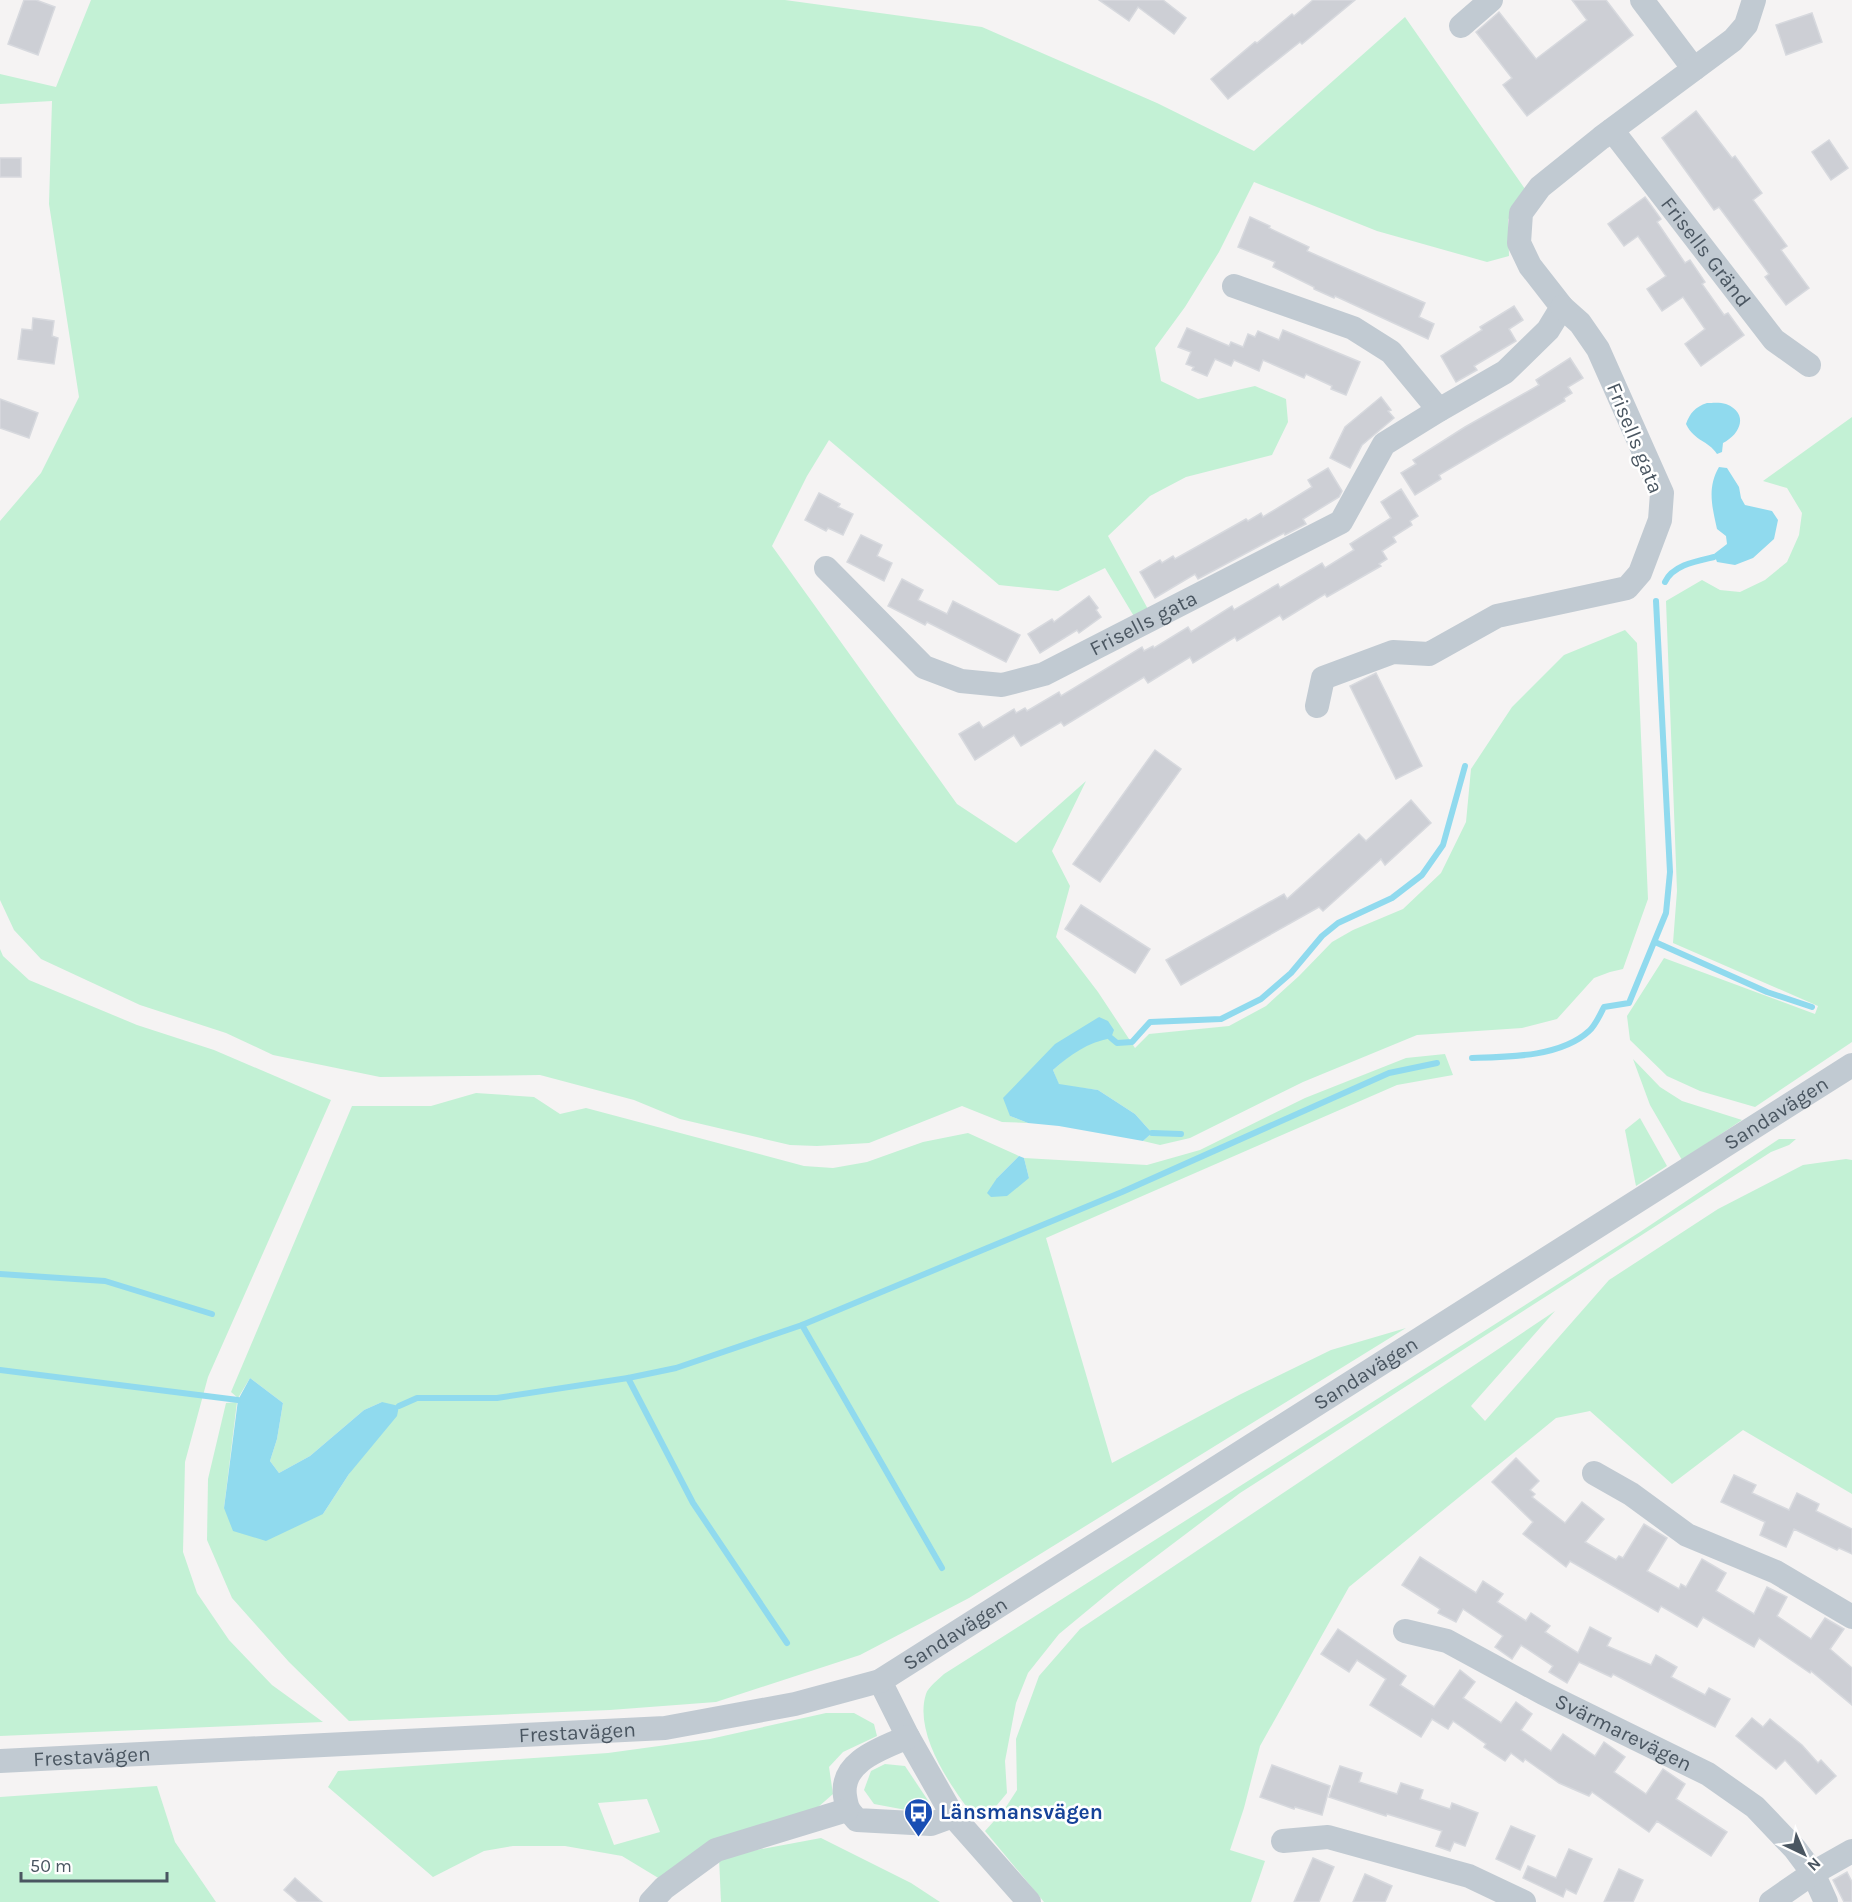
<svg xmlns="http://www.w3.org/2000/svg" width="1852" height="1902" font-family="Karla,sans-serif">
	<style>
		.green { fill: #c3f1d5; fill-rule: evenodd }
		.water { fill: #90daee }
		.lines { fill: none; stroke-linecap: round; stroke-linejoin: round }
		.stream { stroke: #90daee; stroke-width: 6 }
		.building { fill: #cdcfd5; stroke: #d7d9de; stroke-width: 1.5 }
		.minor { stroke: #c1cad2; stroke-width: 24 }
		.labels { text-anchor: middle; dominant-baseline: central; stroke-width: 5; stroke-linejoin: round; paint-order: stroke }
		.street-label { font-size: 21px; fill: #4a5661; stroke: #fff }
		.transit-label { font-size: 21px; font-weight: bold; fill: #164399; stroke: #fff; text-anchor: start }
	</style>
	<rect width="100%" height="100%" fill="#f5f3f3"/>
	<g class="green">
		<path d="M91,0H785L982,27L1157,103L1254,151L1405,17L1525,189L1508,220L1509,256L1487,262L1377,231L1254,182L1219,252L1185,307L1155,348L1161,381L1198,399L1255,386L1286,399L1288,422L1272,455L1186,477L1150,496L1108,536L1149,611L1135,618L1105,568L1058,591L999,585L829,440L807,476L772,546L957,804L1016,843L1086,781L1052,851L1070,886L1056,937L1098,992L1135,1048L1149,1034L1229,1026L1266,1006L1299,976L1332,942L1353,930L1403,909L1441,873L1466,822L1471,769L1512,707L1564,655L1625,630L1637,643L1648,899L1623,969L1610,972L1594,978L1557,1019L1522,1028L1417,1035L1303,1082L1190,1138L1160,1145L1143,1141L1152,1133L1135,1114L1098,1090L1059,1085L1053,1070L1071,1054L1095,1041L1099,1017L1010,1116L1028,1123L1002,1122L962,1106L869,1143L817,1146L790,1145L680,1119L634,1100L540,1075L380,1077L273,1055L226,1033L140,1005L41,959L14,930L0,900V521L41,473L79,397L49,204L52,101L0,104V74L56,87Z"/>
		<path d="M1852,417V1042L1755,1107L1700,1091L1667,1076L1630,1040L1627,1016L1664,958L1815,1014L1818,1006L1673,943L1677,891L1666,601L1702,580L1720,590L1740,592L1765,580L1787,562L1799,535L1802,513L1787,488L1763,481Z"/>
		<path d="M0,949L3,956L29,980L137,1025L214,1050L331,1100L208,1377L185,1462L183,1552L197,1593L229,1640L272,1685L323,1722L0,1736Z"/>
		<path d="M1445,1054L1453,1075L1397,1085L1046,1238L1112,1463L1239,1395L1331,1350L1406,1328L969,1598L860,1655L716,1702L610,1710L349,1721L289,1662L232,1598L207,1540L208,1479L226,1403L237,1402L224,1508L323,1514L349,1474L382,1402L364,1410L310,1456L279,1473L270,1461L277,1439L283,1403L250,1378L238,1398L231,1392L352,1106H431L476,1093L534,1097L560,1114L586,1108L804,1166L833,1168L867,1162L923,1142L968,1133L1019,1156L997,1178H1029L1024,1158L1147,1165L1200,1150L1305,1098L1406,1058Z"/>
		<path d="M1633,1059L1660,1087L1682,1101L1742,1120L1682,1160L1650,1105Z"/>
		<path d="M1640,1118L1667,1166L1636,1186L1625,1130Z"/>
		<path d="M1779,1139H1796L1789,1145L1771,1152L1240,1493L1117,1586L1059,1634L1028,1673L1016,1703L1005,1761L1007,1793L997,1805L976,1819C953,1790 913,1734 926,1694C928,1687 939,1679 944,1674L1640,1232Z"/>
		<path d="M1846,1159L1852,1160V1494L1743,1430L1672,1484L1590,1411L1556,1418L1349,1587L1260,1746L1244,1808L1230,1850L1265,1861L1251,1902H1044L985,1831L1004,1810L1017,1790L1016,1739L1039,1676L1080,1629L1555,1311L1471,1406L1485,1421L1609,1280L1718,1209L1803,1165Z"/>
		<path d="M826,1713H854L874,1724L877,1736L843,1752L829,1767L833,1794L817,1808L660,1879L622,1856L565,1846H513L484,1851L433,1877L328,1787L338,1771L608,1753L710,1739ZM647,1799L660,1832L614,1845L598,1803Z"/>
		<path d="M885,1764L905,1766L931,1805L926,1811L917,1812L874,1804L864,1790L871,1771Z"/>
		<path d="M157,1786L175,1842L216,1902H0V1797Z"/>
		<path d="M821,1838L911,1883L940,1902H721L719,1857Z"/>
	</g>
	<g class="water">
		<path d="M1707,403C1712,403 1720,402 1726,404C1749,413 1741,434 1723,443L1722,452L1717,454C1708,440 1695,442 1686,424C1690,413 1695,407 1707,403Z"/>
		<path d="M1719,467L1727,468L1739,487L1741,498L1745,505L1772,511L1778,520L1774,539L1753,558L1735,565L1717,562L1714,554L1727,544L1726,536L1717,529C1712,506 1707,488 1719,467Z"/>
		<path d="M1099,1017L1108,1021L1114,1030L1111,1038C1087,1043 1071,1054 1053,1070L1059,1084L1098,1090L1135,1114L1152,1133L1143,1141L1059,1126L1028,1123L1010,1116L1003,1098L1055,1044Z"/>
		<path d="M1019,1156L1024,1158L1029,1178L1007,1196L991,1197L987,1193L997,1178Z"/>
		<path d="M250,1378L283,1403L277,1439L270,1461L279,1473L310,1456L364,1410L382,1402L399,1406L397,1416L349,1474L323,1514L266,1541L233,1531L224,1508L238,1400Z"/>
	</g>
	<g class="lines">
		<g class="stream">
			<path d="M1665,582C1673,565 1697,561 1714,557"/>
			<path d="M1655,942L1767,992L1812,1007"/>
			<path d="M1111,1038L1117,1043L1132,1042L1150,1022L1221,1019L1261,999L1291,973L1322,936L1338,923L1392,898L1422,875L1443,845L1465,766"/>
			<path d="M1472,1058C1508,1057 1561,1057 1589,1031C1595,1026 1600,1015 1604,1007L1629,1003L1666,913L1670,872L1656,601"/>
			<path d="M1152,1133L1181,1134"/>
			<path d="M0,1274L105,1281L212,1314"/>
			<path d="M802,1325L942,1568"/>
			<path d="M0,1370L238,1400"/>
			<path d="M628,1378L693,1503L787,1643"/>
			<path d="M399,1406L417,1398H497L628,1378L676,1368L802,1325L1122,1192L1389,1073L1437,1063"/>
		</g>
	</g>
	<g class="building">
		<path d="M24,0H36L55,7L38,55L8,44Z"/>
		<path d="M1099,0H1163L1186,18L1174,34L1138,7L1129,21Z"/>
		<path d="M1313,0H1355L1302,44L1300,42L1228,99L1211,79L1255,42L1257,43L1292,14L1294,16Z"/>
		<path d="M1572,0H1606L1633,35L1527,116L1503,85L1512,78L1476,32L1499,12L1536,59L1587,20Z"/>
		<path d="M1812,13L1822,42L1786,55L1776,25Z"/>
		<path d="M1696,111L1732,158L1735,156L1762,193L1753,200L1787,246L1781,250L1809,288L1786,305L1765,277L1769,274L1719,207L1714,210L1662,138Z"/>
		<path d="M1829,140L1848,168L1831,180L1812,152Z"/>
		<rect x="0" y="158" width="21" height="19"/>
		<path d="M1645,197L1661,219L1657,222L1685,263L1690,260L1705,282L1702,284L1724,315L1728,313L1744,335L1701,366L1685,344L1705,329L1683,297L1662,311L1647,289L1666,276L1638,236L1624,246L1608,224Z"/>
		<path d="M1250,217L1270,226L1269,228L1309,247L1307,251L1425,303L1419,317L1434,324L1428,339L1335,296L1334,298L1314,289V287L1273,267L1275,262L1238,247Z"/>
		<path d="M1514,306L1523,320L1509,329L1516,341L1474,366L1477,370L1456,382L1441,356L1482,330L1480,327Z"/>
		<path d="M33,318L54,321L52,336L58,338L54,364L18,359L22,329L32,330Z"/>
		<path d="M1187,328L1229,346L1231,342L1243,347L1248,334L1255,337L1258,331L1279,340L1283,330L1360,362L1346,395L1331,389L1332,386L1306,374L1304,378L1263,360L1259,371L1234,360L1231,366L1215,359L1207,376L1192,370L1194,367L1186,364L1191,352L1178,347Z"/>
		<path d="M1570,358L1583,378L1568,387L1572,393L1564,398L1565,401L1439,475L1441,479L1415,495L1401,473L1416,464L1413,460L1465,427L1539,385L1536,380Z"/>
		<path d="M1381,397L1391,410L1388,411L1394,418L1362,445L1350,468L1330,458L1345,427Z"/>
		<path d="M0,399L38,413L29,438L0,428Z"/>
		<path d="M1328,468L1342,491L1339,497L1303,519L1306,524L1285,535L1284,533L1198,579L1195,574L1155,598L1140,572L1160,560L1162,563L1173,556L1175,559L1246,519L1248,521L1261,513L1263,517L1312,487L1308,480Z"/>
		<path d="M1401,489L1418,516L1410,521L1412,525L1393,537L1396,542L1382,551L1387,559L1379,564L1381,566L1327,597L1325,594L1283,620L1280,615L1237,641L1235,637L1193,663L1190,657L1148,683L1144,677L1064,726L1061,722L1021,746L1014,735L975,760L959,734L979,722L983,728L1014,709L1016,713L1025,708L1027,711L1059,692L1061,696L1142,647L1144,651L1153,646L1154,648L1188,627L1191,632L1232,606L1234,610L1278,584L1280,588L1322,563L1325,568L1354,550L1350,544L1391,518L1381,502Z"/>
		<path d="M819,493L840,504L838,507L853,514L843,535L828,528L826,531L805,520Z"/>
		<path d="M861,535L882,545L877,556L892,563L884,581L847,562Z"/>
		<path d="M902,579L923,590L918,600L947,614L953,601L1020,635L1006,662L927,622L925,625L888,606Z"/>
		<path d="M1089,596L1098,608L1096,610L1101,617L1079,633L1077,630L1040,653L1028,634L1052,619L1054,622Z"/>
		<path d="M1376,673L1422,766L1396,779L1350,686Z"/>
		<path d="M1155,750L1181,769L1100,882L1073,864Z"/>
		<path d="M1411,800L1431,823L1385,865L1381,859L1323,911L1319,907L1181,985L1166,960L1284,894L1287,899L1359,834L1366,841Z"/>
		<path d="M1081,905L1150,949L1135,973L1065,929Z"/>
		<path d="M1516,1458L1539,1481L1530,1490L1535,1494L1532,1497L1565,1523L1582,1502L1604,1519L1585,1542L1616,1560L1619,1556L1623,1558L1644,1524L1667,1538L1647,1571L1679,1589L1681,1584L1686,1587L1702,1559L1726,1573L1716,1591L1754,1614L1767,1587L1787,1597L1777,1616L1811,1639L1825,1618L1844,1629L1830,1649L1852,1668V1705L1811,1671L1810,1673L1759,1638L1754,1647L1703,1617L1697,1627L1661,1606L1658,1612L1570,1561L1566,1567L1523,1534L1533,1522L1492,1482Z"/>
		<path d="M1734,1475L1756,1485L1752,1493L1789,1510L1797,1493L1819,1504L1816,1511L1852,1529V1554L1839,1548L1837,1550L1794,1529L1786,1547L1760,1535L1765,1522L1721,1502Z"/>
		<path d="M1420,1557L1476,1593L1483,1581L1503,1594L1497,1602L1526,1621L1531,1613L1550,1626L1545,1632L1578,1653L1590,1627L1611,1638L1607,1646L1651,1665L1656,1655L1677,1667L1671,1677L1705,1695L1709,1688L1730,1699L1715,1727L1613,1674L1611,1677L1579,1662L1567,1683L1549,1672L1553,1666L1521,1645L1512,1659L1495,1647L1503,1636L1463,1609L1456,1622L1438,1613L1440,1609L1402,1585Z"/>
		<path d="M1338,1629L1406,1676L1400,1685L1434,1707L1460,1670L1475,1682L1463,1698L1501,1723L1516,1702L1532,1714L1521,1730L1551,1751L1563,1734L1595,1756L1604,1742L1625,1757L1614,1772L1646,1794L1663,1769L1685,1784L1676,1799L1727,1832L1711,1856L1657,1821L1649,1832L1592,1792L1589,1796L1559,1783L1525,1759L1523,1762L1511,1753L1505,1761L1484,1747L1486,1744L1453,1721L1448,1729L1432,1719L1421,1737L1370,1705L1386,1679L1357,1660L1349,1672L1321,1654Z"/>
		<path d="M1752,1718L1763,1727L1770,1719L1802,1745L1818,1763L1821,1760L1836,1776L1816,1794L1785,1760L1776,1769L1736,1736Z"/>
		<path d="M1272,1765L1330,1786L1322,1815L1295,1807L1294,1809L1260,1797Z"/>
		<path d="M1340,1766L1362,1773L1359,1782L1397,1794L1401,1783L1423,1790L1420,1799L1450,1809L1452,1803L1478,1813L1465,1846L1454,1842L1450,1851L1436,1846L1442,1831L1387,1814L1386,1816L1329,1797Z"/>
		<path d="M1511,1826L1535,1836L1520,1870L1496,1859Z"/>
		<path d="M1569,1849L1592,1859L1576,1894L1566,1889L1563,1897L1523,1878L1528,1866L1556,1878Z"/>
		<path d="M1313,1858L1334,1867L1319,1902H1294Z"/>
		<path d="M1619,1869L1643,1880L1633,1902H1604Z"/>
		<path d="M1847,1872L1852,1882V1902H1844L1833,1880Z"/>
		<path d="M1365,1874L1392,1886L1385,1902H1353Z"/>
		<path d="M295,1878L322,1902H298L284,1890Z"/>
	</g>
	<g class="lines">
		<g class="minor">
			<path d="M1642,0L1694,69"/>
			<path d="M1461,26L1491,0"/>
			<path id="s1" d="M1612,130L1774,340L1809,365"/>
			<path d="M1234,286L1353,328L1391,352L1439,410"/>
			<path id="s2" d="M826,568L924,667L961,681L1002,685L1044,674L1341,522L1384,444L1439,410L1505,372L1548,330L1562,307L1530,266L1519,243L1521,213L1540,187L1601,138L1733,40L1746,25L1754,0"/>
			<path d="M1317,706L1323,678L1393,652L1429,654L1497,616L1627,588L1640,573L1660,520L1662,493L1598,349L1580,323L1562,307"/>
			<path d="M1594,1473L1631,1494L1687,1535L1776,1572L1852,1617"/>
			<path id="s3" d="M1405,1631L1447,1641L1543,1693L1708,1774L1755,1807L1795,1849L1813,1873L1826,1902"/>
			<path d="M880,1681L908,1737L953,1816L1029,1902"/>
			<path d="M908,1737C883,1748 840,1761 845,1796C847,1809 848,1810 857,1820L931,1824L953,1816"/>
			<path id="s4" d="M0,1761L665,1728L795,1704L880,1681L1852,1065"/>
			<path d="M1283,1841L1328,1837L1469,1876L1524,1902"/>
			<path d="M651,1902L664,1888L716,1850L847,1810"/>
			<path d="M1771,1902L1813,1873L1852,1851"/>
		</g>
	</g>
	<defs>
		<symbol id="bus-pin" viewBox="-11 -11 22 30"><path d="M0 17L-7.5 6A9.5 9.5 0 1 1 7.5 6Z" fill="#1a4fb4" stroke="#fff"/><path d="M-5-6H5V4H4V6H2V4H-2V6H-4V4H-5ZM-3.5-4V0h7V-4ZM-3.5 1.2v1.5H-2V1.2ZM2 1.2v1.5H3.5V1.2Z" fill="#fff"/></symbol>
	</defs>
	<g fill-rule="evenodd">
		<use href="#bus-pin" x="902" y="1796" width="33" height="45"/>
	</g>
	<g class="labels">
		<g class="street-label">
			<text stroke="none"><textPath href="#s1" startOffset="154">Frisells Gränd</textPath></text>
			<text transform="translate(1635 438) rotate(68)">Frisells gata</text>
			<text stroke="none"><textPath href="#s2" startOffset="375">Frisells gata</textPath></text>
			<text stroke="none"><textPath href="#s4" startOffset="1947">Sandavägen</textPath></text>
			<text stroke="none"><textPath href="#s4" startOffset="1461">Sandavägen</textPath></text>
			<text stroke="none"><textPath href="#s4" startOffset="975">Sandavägen</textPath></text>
			<text stroke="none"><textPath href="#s4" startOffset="578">Frestavägen</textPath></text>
			<text stroke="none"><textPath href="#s3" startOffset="242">Svärmarevägen</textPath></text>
			<text stroke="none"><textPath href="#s4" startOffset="92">Frestavägen</textPath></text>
		</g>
		<g class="transit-label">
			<text x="940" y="1812">Länsmansvägen</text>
		</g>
	</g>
	<g transform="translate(1804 1854) rotate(136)" stroke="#ffffff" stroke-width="4.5" paint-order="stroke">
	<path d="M0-4.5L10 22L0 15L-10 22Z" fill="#4a5661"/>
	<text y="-9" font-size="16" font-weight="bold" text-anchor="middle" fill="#4a5661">N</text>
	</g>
	<path d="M21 1872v9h146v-9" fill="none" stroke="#4a5661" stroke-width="3"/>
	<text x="30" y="1872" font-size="18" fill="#4a5661" stroke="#ffffff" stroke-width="4.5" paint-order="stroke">50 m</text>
</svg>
